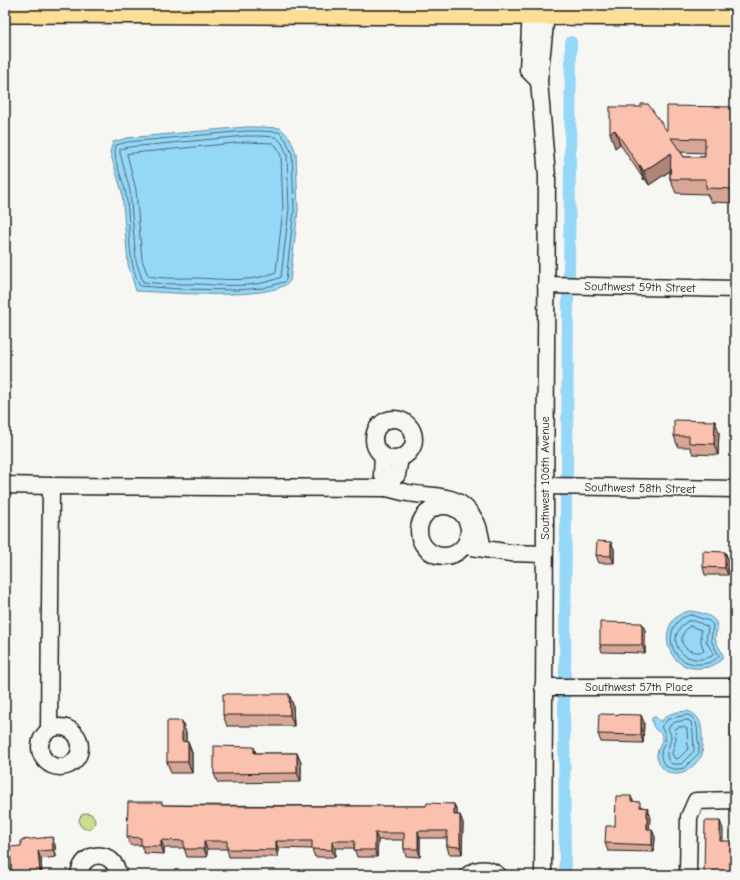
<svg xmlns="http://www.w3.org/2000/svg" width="740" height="880" font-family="'Comic Neue',sans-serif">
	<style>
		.green { fill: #cadd92; stroke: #737c57 }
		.water { fill: #95d7f7; stroke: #658c9f }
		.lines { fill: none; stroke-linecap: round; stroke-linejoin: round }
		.shore { stroke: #4c6774; stroke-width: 1 }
		.canal { stroke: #95d7f7; stroke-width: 12 }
		.minor-casing { stroke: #1c1c1c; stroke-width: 19 }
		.major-casing { stroke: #1c1c1c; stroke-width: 24 }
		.minor { stroke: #f6f6f2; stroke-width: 16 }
		.major { stroke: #fcde96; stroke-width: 21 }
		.wall { fill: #d6a696; stroke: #1c1c1c; fill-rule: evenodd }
		.shaded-wall { fill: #ae877a; stroke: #1c1c1c }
		.building { fill: #f9c1ae; stroke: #1c1c1c; fill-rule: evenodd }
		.labels { text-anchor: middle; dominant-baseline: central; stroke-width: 3.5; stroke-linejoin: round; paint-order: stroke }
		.street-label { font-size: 12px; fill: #1c1c1c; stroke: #f6f6f2 }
	</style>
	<rect width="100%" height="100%" fill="#f6f6f2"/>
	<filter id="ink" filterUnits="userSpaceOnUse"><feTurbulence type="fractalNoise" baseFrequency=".025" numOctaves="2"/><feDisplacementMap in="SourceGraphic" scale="8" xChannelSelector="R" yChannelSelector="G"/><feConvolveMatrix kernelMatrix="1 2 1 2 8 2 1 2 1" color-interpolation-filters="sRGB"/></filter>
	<g filter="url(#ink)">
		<circle class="green" cx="87" cy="821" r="8"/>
		<g class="water">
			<path d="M245,127H260L280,128L290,138L296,153L298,210L290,281C273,302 164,292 136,291L128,264L122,192L110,152L113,142L127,138Z"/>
			<path d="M690,611C699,612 716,615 717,626C718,630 715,634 715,638C716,645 722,650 723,656C721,662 715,665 708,667C663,678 653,617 690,611Z"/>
			<path d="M688,711C701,716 702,726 702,738C702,744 703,749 702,755C699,760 691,769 685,772C672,778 660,770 657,757C656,749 663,744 662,736C661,730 652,733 652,718L654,717H656L661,722C667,712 678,712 688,711Z"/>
		</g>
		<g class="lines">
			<g class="shore">
				<path d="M246,131H260L279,132L286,140L292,154L294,210L286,280L284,282L263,288L236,290L180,289L140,286C125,257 132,221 125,190C122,176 112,159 116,145L128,142Z"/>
				<path d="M246,136H260L276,137L282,143L287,155L289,209L281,277C255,289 223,285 196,284C178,284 160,284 143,282L136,261L130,191L120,153V149L129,147Z"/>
				<path d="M246,142L273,143L277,147L281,156L283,209L276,272C252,283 222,279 197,278C181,278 163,279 148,276L142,260L136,190L127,154Z"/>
				<path d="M691,615L709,621L713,625L711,640L719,656C715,661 709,663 702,664C664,667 662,619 691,615Z"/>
				<path d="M688,621H695L708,627L706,641L713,653L712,656C683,669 661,638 688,621Z"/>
				<path d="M690,626L701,630V642L704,651L702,652C683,654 674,638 690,626Z"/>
				<path d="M688,715C699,719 697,730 698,740C699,744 699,748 699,753L684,768C673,771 661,768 661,754C661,747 667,742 665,735C665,732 662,729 661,727L667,720L672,718Z"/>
				<path d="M688,720L691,722L693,732L694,751L681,764H672C662,756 670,747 671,737C671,734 669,731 668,728C672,721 681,721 688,720Z"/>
				<path d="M685,727L687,729L688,749L679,758L675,759L672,754L676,739L675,729L679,727Z"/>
			</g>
			<g class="canal">
				<path d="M569,275L571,42"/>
				<path d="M567,477L568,294"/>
				<path d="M565,678L566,496"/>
				<path d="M564,697L565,875"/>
			</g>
			<defs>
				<g id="minor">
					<path d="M531,5L528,70L539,81"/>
					<path d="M546,285L735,289"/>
					<circle cx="394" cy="439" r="20"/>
					<path d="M383,455L382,474L388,482"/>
					<path d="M5,485L51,486L386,488C393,489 401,492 408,493C438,498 461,491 477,524C480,531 481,541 483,548"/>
					<path d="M545,486L735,489"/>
					<path d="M386,488L388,482L397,475L400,458"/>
					<circle cx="444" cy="531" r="25"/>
					<path d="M472,547L511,553L544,554"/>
					<path d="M543,687H735"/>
					<circle cx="60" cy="747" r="20"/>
					<path d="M49,729L51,486"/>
					<path d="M79,875C82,849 115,849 118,875"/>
					<path d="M468,875C478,868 488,868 498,875"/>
					<path d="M543,875L547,176L539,81L547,5"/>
					<path d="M688,875L689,817L696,801L735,800"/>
				</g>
				<path id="major" d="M5,12L735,15"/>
			</defs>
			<use href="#minor" class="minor-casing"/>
			<use href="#major" class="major-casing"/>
			<use href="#minor" class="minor"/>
			<use href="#major" class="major"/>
		</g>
		<g class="wall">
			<path d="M610,107L667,131L735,107V203L711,202L707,194L676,193L670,179V171L649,185L645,179L644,180L620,144L615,148ZM681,152L705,153V157H684Z"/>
			<path d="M719,432L718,455L693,454L690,447H678L674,436Z"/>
			<path d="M611,542L614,549V563H599L596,555Z"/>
			<path d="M725,552L728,559V575H705L703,567Z"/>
			<path d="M645,630V653L602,652L600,645Z"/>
			<path d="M289,694L293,705L294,726H227L223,715Z"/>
			<path d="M735,714V746H734L731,738Z"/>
			<path d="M644,722L643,743L601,742L598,734Z"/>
			<path d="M186,732V742H188L192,753V773H171L167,762Z"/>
			<path d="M256,753H297L301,763V782L218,783L214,774Z"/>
			<path d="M631,796L633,801L642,807L647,808L650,815L649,829L655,837L654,852L608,851L605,843Z"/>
			<path d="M454,804L457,811V815H460L463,823L462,854H449L447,846V838H420V857L406,856L404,849V840H378L377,857H357L354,848H335V857H315L312,849L278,848V857H229L227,849H207V857H187L184,848H164V854L144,853L141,845H130L127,837L163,805L383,806H426Z"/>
			<path d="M55,845L56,857L41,859L42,875H12L21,846Z"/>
		</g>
		<g class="shaded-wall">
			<path d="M615,130L620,144L615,148L610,133Z"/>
			<path d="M671,153L676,167L649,185L644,171Z"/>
			<path d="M640,165L645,179L644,180L639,166Z"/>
			<path d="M715,421L719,432L718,455L714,444Z"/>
			<path d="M611,542L614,549V563L611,556Z"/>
			<path d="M725,552L728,559V575L725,568Z"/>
			<path d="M642,623L645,630V653L642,645Z"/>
			<path d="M289,694L293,705L294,726L290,715Z"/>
			<path d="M641,715L644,722L643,743L641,735Z"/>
			<path d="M182,721L186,732V752L182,741Z"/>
			<path d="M188,742L192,753V773L188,762Z"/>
			<path d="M254,747L257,756L254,753Z"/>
			<path d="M297,753L301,763V782L297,773Z"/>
			<path d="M454,804L457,811V823L454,815Z"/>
			<path d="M647,808L650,815L649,836L647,829Z"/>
			<path d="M460,815L463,823L462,854L460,847Z"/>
			<path d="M720,821L723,829V848L720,841Z"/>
			<path d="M652,829L655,837L654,852L652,845Z"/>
			<path d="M418,831L420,838V857L418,849Z"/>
			<path d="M375,833L378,840L377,857L375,850Z"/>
			<path d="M52,837L55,845L56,857L53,850Z"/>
			<path d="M161,840L164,848V854L161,846Z"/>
			<path d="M204,841L207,849V857L204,849Z"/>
			<path d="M276,841L278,848V857L276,850Z"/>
			<path d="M332,841L335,848V857L332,850Z"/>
			<path d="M38,851L41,859L42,875H41L40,872Z"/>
		</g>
		<g class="building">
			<path d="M641,104H648L667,131V106L735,107V189L706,188V179H670L671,153L644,171L640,165L639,166L615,130L610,133V107H641ZM671,138L705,139V157H684Z"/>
			<path d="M674,420L715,421L714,444L689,443V436H674Z"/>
			<path d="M597,541L611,542V556L596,555Z"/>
			<path d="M703,551L725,552V568L703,567Z"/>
			<path d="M600,622L642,623V645H600Z"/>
			<path d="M223,694H289L290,715H223Z"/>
			<path d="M599,714L641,715V735L598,734Z"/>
			<rect x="731" y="714" width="4" height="24"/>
			<path d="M167,721H182V741L188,742V762H167Z"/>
			<path d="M214,746L254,747V753H297V773L214,774Z"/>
			<path d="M616,796H631V801L640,802V807L647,808V829H652V845L605,843L606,826H615Z"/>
			<path d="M128,802H162V805L213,806H426L427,803L454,804V815H460V847L447,846V831H418V849H404V833H375V850H354L355,841H332V850L312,849V841H276V850L227,849V841H204V849H184V841L161,840V846H141V838L127,837Z"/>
			<path d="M705,821H720V841H735V875H704Z"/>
			<path d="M52,837L53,850L38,851L40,872L12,875L10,847L21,846V840Z"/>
			<rect x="611" y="873" width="20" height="2"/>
		</g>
	</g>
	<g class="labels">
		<g class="street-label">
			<text transform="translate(640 287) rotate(1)">Southwest 59th Street</text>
			<text transform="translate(545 478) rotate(-90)">Southwest 106th Avenue</text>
			<text transform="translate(640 488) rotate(1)">Southwest 58th Street</text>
			<text x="639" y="687">Southwest 57th Place</text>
		</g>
	</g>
	<rect width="740" height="880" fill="none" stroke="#f6f6f2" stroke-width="20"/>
	<rect x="10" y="10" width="720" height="860" fill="none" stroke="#1c1c1c" stroke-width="1.5" filter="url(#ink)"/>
</svg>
